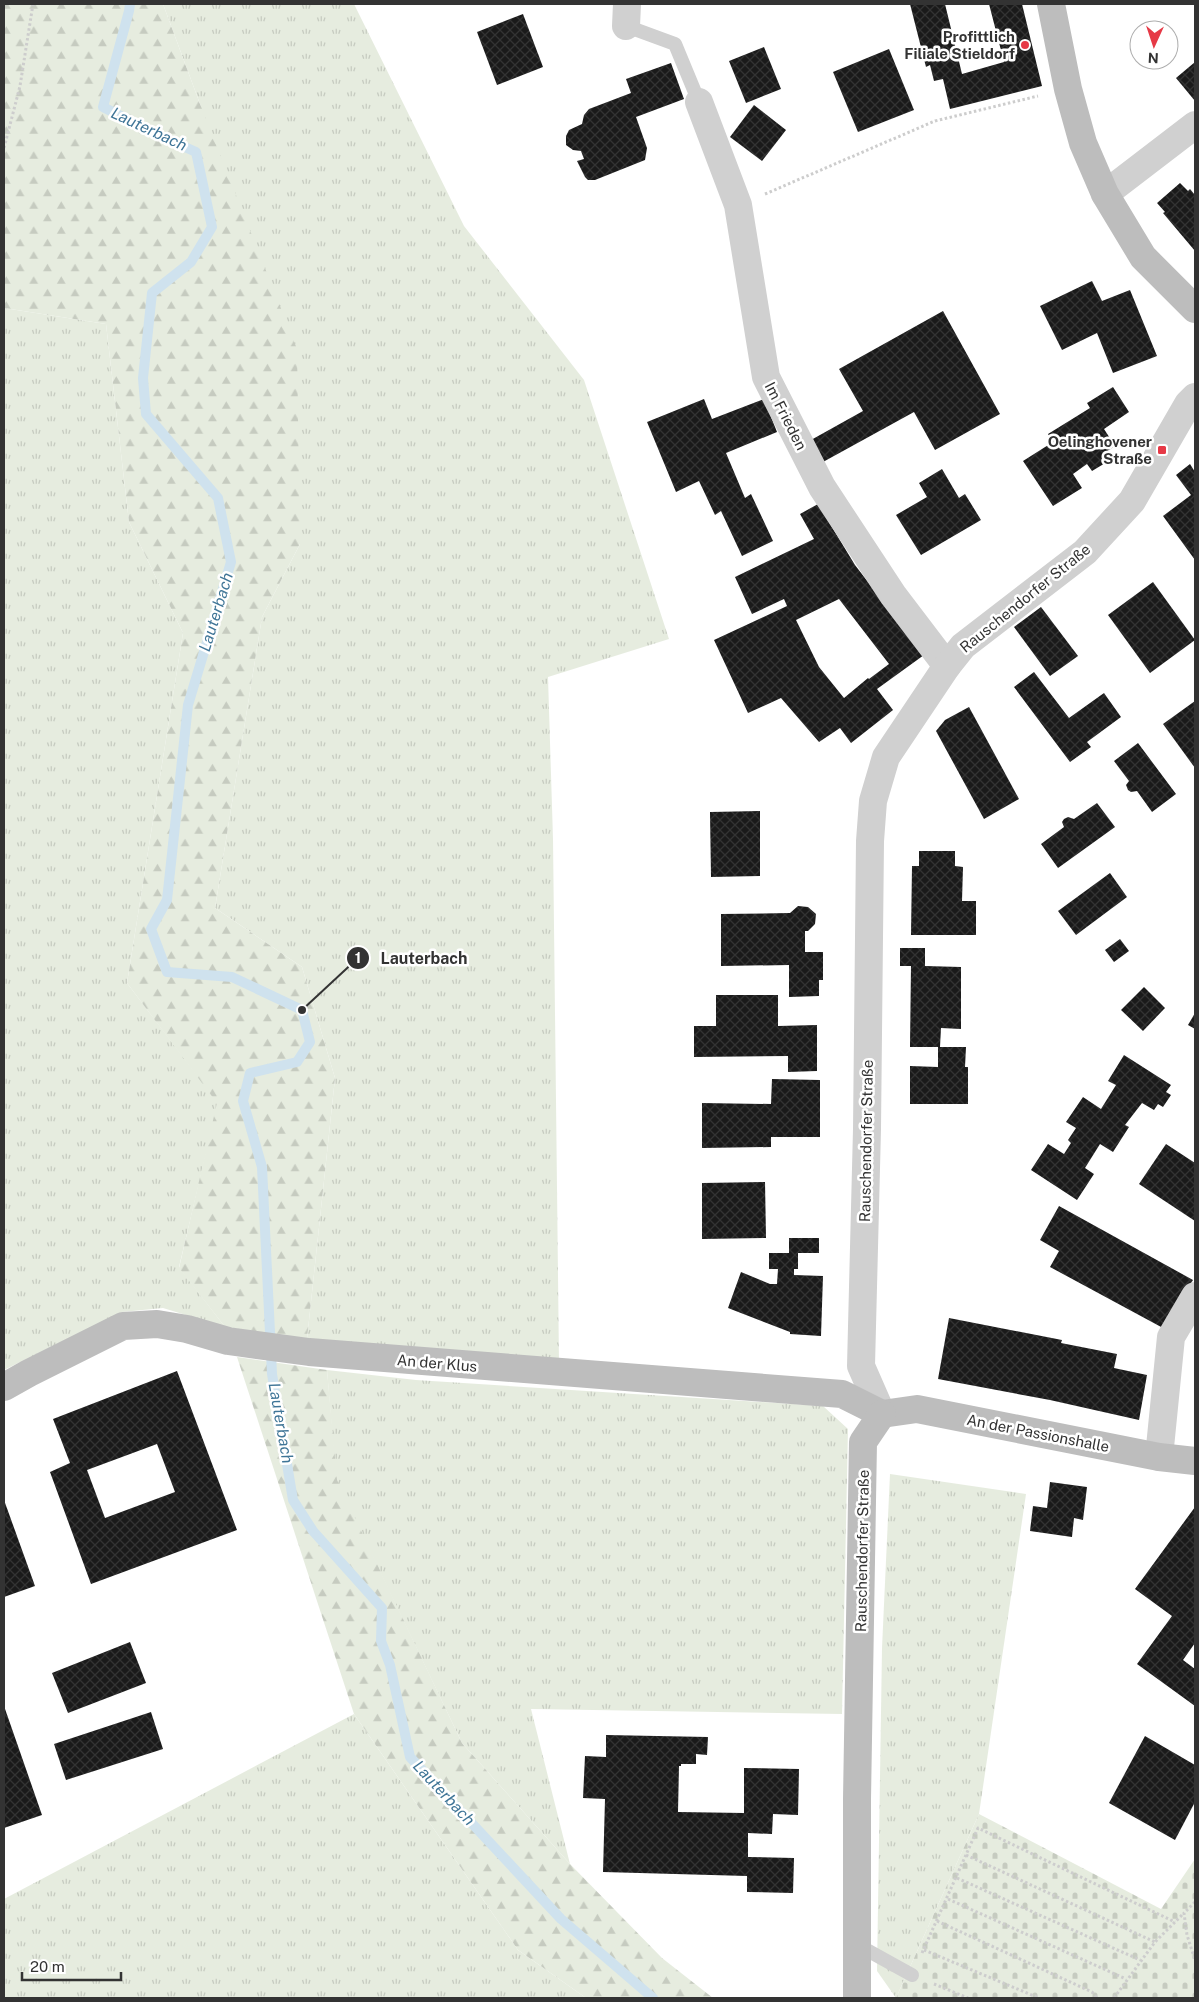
<svg xmlns="http://www.w3.org/2000/svg" width="1199" height="2002" font-family="'Public Sans',sans-serif">
	<style>
		.grass { fill: url(#grass-tufts) }
		.forest { fill: url(#forest-firs) }
		.cemetery { fill: url(#cemetery-stones) }
		.lines { fill: none; stroke-linecap: round; stroke-linejoin: round }
		.stream { stroke: #cfe2ee; stroke-width: 10 }
		.building { fill: url(#building-cross-hatch); fill-rule: evenodd }
		.path { stroke: #cdcdcd; stroke-width: 3; stroke-dasharray: 2.5 2.5; stroke-linecap: butt }
		.lane { stroke: #d0d0d0; stroke-width: 14 }
		.street { stroke: #d0d0d0; stroke-width: 28 }
		.secondary { stroke: #bdbdbd; stroke-width: 28 }
		.poi-dot { fill: #e63946; stroke: #fff; stroke-width: 2 }
		.labels { text-anchor: middle; dominant-baseline: central; stroke-width: 5; stroke-linejoin: round; paint-order: stroke }
		.poi-label { font-size: 15px; font-weight: bold; fill: #333; stroke: #fff; text-anchor: end }
		.street-label { font-size: 15px; fill: #333; stroke: #fff }
		.water-label { font-size: 16px; font-style: italic; fill: #3f7597; stroke: #fff }
		.leader { fill: none; stroke: #333; stroke-width: 2 }
		.callout-dot { fill: #333; stroke: #fff; stroke-width: 2 }
		.mark-label { font-size: 15px; text-anchor: middle; font-weight: bold; fill: #fff }
		.callout-label { font-size: 16px; text-anchor: middle; font-weight: bold; fill: #333; stroke: #fff; stroke-width: 5; stroke-linejoin: round; paint-order: stroke }
	</style>
	<defs>
		<pattern id="grass-tufts" width="24" height="20" patternUnits="userSpaceOnUse" patternTransform="scale(1.25)"><rect width="24" height="20" fill="#e6ecdf"/><path d="M3 7l-1-3M5 7V3M7 7l1-3M15 17l-1-3M17 17v-4M19 17l1-3" fill="none" stroke="#c6cbc0"/></pattern>
		<pattern id="forest-firs" width="22" height="20" patternUnits="userSpaceOnUse" patternTransform="scale(1.25)"><rect width="22" height="20" fill="#e6ecdf"/><path d="M5 1l3.5 6h-7zM16 11l3.5 6h-7z" fill="#c6cbc0"/></pattern>
		<pattern id="cemetery-stones" width="16" height="16" patternUnits="userSpaceOnUse" patternTransform="scale(1.25)"><rect width="16" height="16" fill="#e6ecdf"/><path d="M2 7V4a2 2 0 0 1 4 0v3zM10 15v-3a2 2 0 0 1 4 0v3z" fill="#c6cbc0"/></pattern>
		<pattern id="building-cross-hatch" width="8" height="8" patternUnits="userSpaceOnUse" patternTransform="scale(1.25)"><rect width="8" height="8" fill="#1a1a1a"/><path d="M0 0l8 8M0 8l8-8" fill="none" stroke="#333"/></pattern>
	</defs>
	<rect width="100%" height="100%" fill="#fff"/>
	<g class="grass">
		<path d="M163,4H354L464,226L584,380L669,639L548,677L553,839L559,1362L307,1339L335,1078L302,967L215,908L262,617L300,544L200,104Z"/>
		<path d="M4,308L106,324L129,522L183,633L127,983L218,1103L179,1267L225,1327L163,1308L122,1312L4,1370Z"/>
		<path d="M327,1370L416,1380L823,1406L848,1429L842,1714L531,1709L570,1864L462,1743L336,1480Z"/>
		<path d="M890,1474L1026,1494L979,1814L896,1998L877,1971L882,1648Z"/>
		<path d="M354,1714L518,1950L586,1998H4V1899Z"/>
	</g>
	<g class="forest">
		<path d="M4,4H163L200,104L297,349L300,544L262,617L215,908L302,967L335,1078L307,1339L225,1327L179,1268L217,1103L127,983L183,633L129,522L106,324L4,308Z"/>
		<path d="M237,1357L327,1370L337,1480L462,1743L570,1864L662,1958L713,1998H586L518,1950L354,1714Z"/>
	</g>
	<path class="cemetery" d="M979,1814L1161,1909L1195,1859V1998H896Z"/>
	<g class="lines">
		<path class="stream" d="M130,4L129,11L103,107L160,136L196,152L212,227L191,262L152,293L143,378L146,414L218,498L231,562L188,705L167,900L151,929L167,972L232,977L302,1010L310,1042L297,1062L250,1073L243,1101L262,1167L272,1374L293,1500L313,1531L382,1608L381,1641L390,1665L410,1757L561,1919L653,1998"/>
	</g>
	<g class="building">
		<path d="M910,4H945L962,74L1004,62L989,4H1022L1042,86L950,109L943,79L934,81L930,65L926,67Z"/>
		<path d="M523,14L543,67L497,85L477,32Z"/>
		<path d="M764,47L781,89L746,103L729,61Z"/>
		<path d="M889,49L914,110L858,132L833,72Z"/>
		<path d="M1195,62V101L1176,78Z"/>
		<path d="M671,63L684,99L636,117L647,148L645,160L595,180H588L585,177L577,161L584,159L581,151L573,150L566,145V136L569,130L582,124L584,115L589,109L631,93L626,79Z"/>
		<path d="M754,105L786,130L762,161L730,137Z"/>
		<path d="M1180,183L1188,191L1190,189L1195,195V251L1163,213L1165,212L1157,203Z"/>
		<path d="M1092,281L1102,301L1130,290L1157,356L1113,373L1097,333L1062,350L1040,306Z"/>
		<path d="M943,311L1000,414L935,450L914,412L823,462L811,440L863,411L839,369Z"/>
		<path d="M1113,387L1129,412L1104,429L1115,446L1103,454L1107,462L1092,471L1087,464L1073,474L1082,488L1053,506L1023,461L1053,442L1048,434L1090,408L1087,403Z"/>
		<path d="M704,399L712,419L764,399L777,432L726,453L745,498L751,494L773,541L742,556L721,511L715,515L699,481L676,492L647,422Z"/>
		<path d="M1190,464L1195,472V499L1194,500L1195,502V560L1163,516L1191,495L1176,475Z"/>
		<path d="M942,469L959,498L965,494L981,520L921,555L896,515L927,497L919,483Z"/>
		<path d="M818,504L855,565L924,655L877,689L893,710L851,743L840,728L819,742L781,698L748,713L714,640L787,606L784,599L752,614L735,577L814,539L800,514ZM839,599L889,664L869,679L868,678L844,698L819,667L796,620Z"/>
		<path d="M1153,582L1195,640L1150,673L1108,615Z"/>
		<path d="M1041,607L1078,656L1050,676L1014,627Z"/>
		<path d="M1034,672L1069,718L1104,693L1121,717L1087,742L1091,747L1070,762L1014,687Z"/>
		<path d="M1195,701V768L1163,724Z"/>
		<path d="M969,707L1019,799L984,819L936,731L945,720Z"/>
		<path d="M1138,743L1176,794L1152,812L1137,791L1131,792L1128,790L1126,785L1129,781L1114,761Z"/>
		<path d="M1097,803L1115,827L1058,868L1041,844L1064,827L1062,822L1064,819L1068,817L1074,819Z"/>
		<path d="M760,811V876L711,877L710,812Z"/>
		<path d="M919,851H955V866L963,867L962,901H976V935H911L912,866H919Z"/>
		<path d="M1110,873L1127,897L1076,935L1058,911Z"/>
		<path d="M798,906L808,907L816,914L815,924L808,931H805V952H823V980H819V996L789,997V965L721,966V914L790,913Z"/>
		<path d="M1120,939L1129,951L1114,962L1105,950Z"/>
		<path d="M900,948H925V966L961,967V1029L941,1028L940,1047H966L965,1067H968V1104H910V1066L938,1067V1047H910L911,966H900Z"/>
		<path d="M1144,987L1165,1008L1143,1031L1121,1010Z"/>
		<path d="M716,995H778V1026L817,1025V1071L788,1072V1056L694,1057V1026H716Z"/>
		<path d="M1195,1013V1029L1188,1025Z"/>
		<path d="M1124,1055L1171,1085L1166,1092L1171,1095L1163,1107L1158,1104L1154,1110L1142,1103L1125,1125L1129,1127L1113,1152L1100,1144L1085,1168L1094,1174L1077,1200L1031,1170L1048,1144L1064,1154L1071,1143L1068,1140L1076,1128L1066,1122L1083,1097L1101,1109L1116,1085L1108,1081Z"/>
		<path d="M772,1079L820,1080V1137H771V1147L702,1148V1103L771,1104Z"/>
		<path d="M1166,1144L1195,1163V1221L1139,1184Z"/>
		<path d="M765,1182L766,1238L702,1239V1183Z"/>
		<path d="M1059,1206L1193,1280L1163,1328L1050,1267L1059,1251L1040,1240Z"/>
		<path d="M789,1238H819V1253H798V1269H794V1275L823,1276L821,1336L790,1334V1332L728,1308L741,1272L770,1284H777L778,1269H769V1253H789Z"/>
		<path d="M949,1318L1062,1340L1061,1343L1117,1354L1114,1368L1147,1375L1139,1420L1050,1400L938,1379Z"/>
		<path d="M177,1371L237,1530L91,1584L50,1472L70,1463L53,1419ZM157,1444L175,1492L105,1518L87,1470Z"/>
		<path d="M1050,1482L1087,1487L1083,1520L1074,1518L1072,1537L1030,1531L1033,1506L1047,1508Z"/>
		<path d="M4,1500L35,1586L4,1597Z"/>
		<path d="M1195,1507V1643L1183,1660L1195,1669V1706L1137,1664L1172,1616L1135,1589Z"/>
		<path d="M130,1642L146,1683L68,1713L52,1673Z"/>
		<path d="M4,1706L42,1815L4,1828Z"/>
		<path d="M151,1712L163,1749L66,1780L54,1744Z"/>
		<path d="M606,1735L708,1737L707,1755L696,1754V1764H681V1766H679L678,1812L744,1813V1768L799,1769L798,1815L773,1814L772,1834L748,1833V1857L794,1858L793,1893L747,1892V1876L603,1872L605,1799L583,1798L585,1756L606,1757Z"/>
		<path d="M1145,1736L1195,1765V1802L1175,1840L1109,1803Z"/>
	</g>
	<g class="lines">
		<g class="path">
			<path d="M4,148L20,86L33,4"/>
			<path d="M765,194L935,121L1038,96"/>
			<path d="M966,1855L1155,1942"/>
			<path d="M957,1878L1140,1960"/>
			<path d="M948,1899L1126,1979"/>
			<path d="M1195,1902L1184,1913L1187,1935L1195,1960"/>
			<path d="M937,1921L1092,1992L1097,1998"/>
			<path d="M924,1950L1039,1998"/>
			<path d="M922,1953L978,1828L1175,1922"/>
			<path d="M934,1984L968,1998"/>
			<path d="M1114,1998L1155,1942L1184,1913"/>
		</g>
		<g class="lane">
			<path d="M626,26L675,44L699,102"/>
			<path d="M856,1944L912,1975"/>
		</g>
		<g class="street">
			<path d="M626,26L627,4"/>
			<path d="M699,102L738,205L766,377L822,487L893,595L947,666"/>
			<path d="M1105,194L1195,125"/>
			<path d="M882,1414L861,1366L867,1129L870,841L873,801L886,757L947,666L963,646L1085,552L1132,501L1188,404L1195,397"/>
			<path d="M1159,1457L1171,1337L1195,1296"/>
		</g>
		<g class="secondary">
			<path d="M1051,4L1068,89L1083,143L1105,194L1143,257L1195,309"/>
			<path d="M4,1387L29,1373L123,1326L157,1324L187,1329L228,1341L309,1352L842,1394L882,1414"/>
			<path d="M882,1414L917,1409L1159,1457L1195,1461"/>
			<path d="M857,1998V1799L863,1442L882,1414"/>
		</g>
	</g>
	<g class="poi-dot">
		<circle cx="1025" cy="45" r="5"/>
		<rect x="1157" y="445" width="10" height="10" rx="2.5"/>
	</g>
	<g class="labels">
		<g class="poi-label">
			<text x="1015" y="36">Profittlich<tspan x="1015" dy="17">Filiale Stieldorf</tspan></text>
			<text x="1152" y="441">Oelinghovener<tspan x="1152" dy="17">Straße</tspan></text>
		</g>
		<g class="street-label">
			<text transform="translate(786 416) rotate(63)">Im Frieden</text>
			<text transform="translate(1025 598) rotate(-39)">Rauschendorfer Straße</text>
			<text transform="translate(866 1141) rotate(-89)">Rauschendorfer Straße</text>
			<text transform="translate(437 1363) rotate(5)">An der Klus</text>
			<text transform="translate(1038 1433) rotate(11)">An der Passionshalle</text>
			<text transform="translate(862 1551) rotate(-89)">Rauschendorfer Straße</text>
		</g>
		<g class="water-label">
			<text transform="translate(149 129) rotate(25)">Lauterbach</text>
			<text transform="translate(216 612) rotate(-73)">Lauterbach</text>
			<text transform="translate(281 1423) rotate(80)">Lauterbach</text>
			<text transform="translate(444 1793) rotate(47)">Lauterbach</text>
		</g>
	</g>
	<path class="leader" d="M302 1010L358 958"/>
	<g class="callout-dot">
		<circle cx="302" cy="1010" r="5"/>
		<circle cx="358" cy="958" r="12"/>
	</g>
	<g class="mark-label">
		<text x="358" y="963">1</text>
	</g>
	<g class="callout-label">
		<text x="424" y="964">Lauterbach</text>
	</g>
	<rect width="1199" height="2002" fill="none" stroke="#333333" stroke-width="10"/>
	<g transform="translate(1154 45) rotate(183)"><circle r="24" fill="#ffffff" stroke="#adadad"/>
	<path d="M0-4L9 19L0 12L-9 19Z" fill="#e63946"/>
	<text y="-8" font-size="14" font-weight="bold" text-anchor="middle" fill="#333333">N</text>
	</g>
	<path d="M22 1972v8h99v-8" fill="none" stroke="#333333" stroke-width="2.5"/>
	<text x="30" y="1972" font-size="15" fill="#333333" stroke="#ffffff" stroke-width="4" paint-order="stroke">20 m</text>
</svg>
